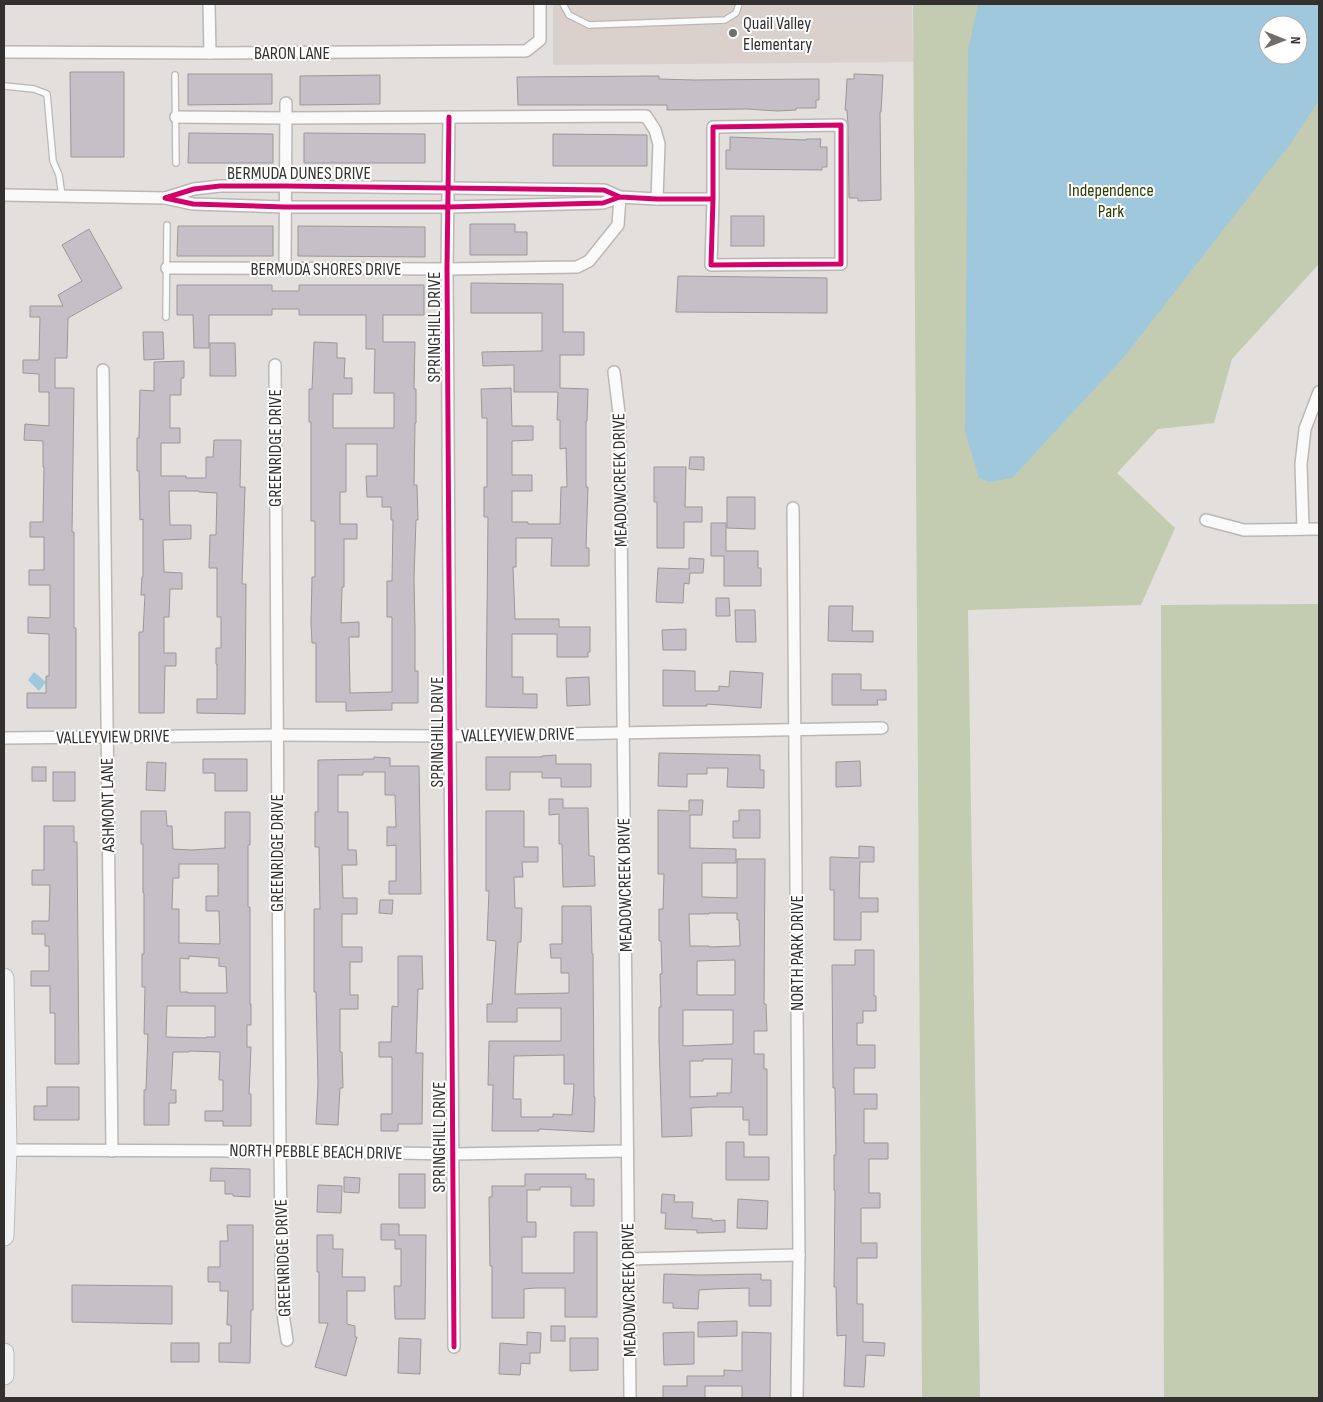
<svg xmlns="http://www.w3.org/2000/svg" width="1323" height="1402" font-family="'Sofia Sans Condensed',sans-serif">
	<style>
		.built { fill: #dad0cc }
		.green { fill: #c3ccb1; fill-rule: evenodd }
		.water { fill: #a0c8dd; fill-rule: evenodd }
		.building { fill: #c5c0c8; stroke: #999897; fill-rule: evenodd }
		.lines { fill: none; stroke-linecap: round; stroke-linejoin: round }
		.service-casing { stroke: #bab7b5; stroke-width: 8 }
		.minor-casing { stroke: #bab7b5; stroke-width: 14 }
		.primary-casing { stroke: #bdbbba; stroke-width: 21 }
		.service { stroke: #fbfafa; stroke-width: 5.5 }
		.minor { stroke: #fbfafa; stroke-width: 11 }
		.primary { stroke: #f0f2f4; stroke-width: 19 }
		.cycleway-casing { stroke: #fff; stroke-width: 8 }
		.cycleway { stroke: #d6006c; stroke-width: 5 }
		.poi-dot { fill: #716e6c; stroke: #fff; stroke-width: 2 }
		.labels { text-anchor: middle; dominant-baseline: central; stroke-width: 4; stroke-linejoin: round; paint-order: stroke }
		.poi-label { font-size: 18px; fill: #33312f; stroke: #fff; text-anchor: start }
		.street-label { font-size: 18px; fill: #33312f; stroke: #fff }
		.park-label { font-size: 18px; fill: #2a3d01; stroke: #fff }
	</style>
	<rect width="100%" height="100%" fill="#e3dfdd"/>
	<path class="built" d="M553,4H912L913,62L553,65Z"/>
	<g class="green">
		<path d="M913,4H1319V264L1232,359L1214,423L1158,429L1117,473L1175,528L1141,605L968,610L980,1398H922ZM1268,25H1298V55H1268Z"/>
		<path d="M1319,604V1398H1164L1161,605Z"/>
	</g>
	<g class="water">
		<path d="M978,4H1319V102L1317,103L1291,143L1124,357L1012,478L989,482L979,478L965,432L968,50ZM1268,25H1298V55H1268Z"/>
		<path d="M34,672L46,682L39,691L28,680Z"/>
	</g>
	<g class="building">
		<path d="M70,72H124V157H71Z"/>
		<path d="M188,74H272V104L188,105Z"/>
		<path d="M854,74L883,75L881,112H880L881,200L858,201V198H849L848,125L847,110H845L846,98L847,79H854Z"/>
		<path d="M380,75V104L300,105V76Z"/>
		<path d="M659,76V79L694,80L819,79V100H816V108H796V110L777,111L747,109L667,110V105H518L517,77Z"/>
		<path d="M189,133L273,134V163H188Z"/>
		<path d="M304,133L425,134V163H304Z"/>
		<path d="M553,134L647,135V166H553Z"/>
		<path d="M730,137L806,140V139H821L820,147H827V167H822V170L726,169V150H730Z"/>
		<rect x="731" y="216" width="33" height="30"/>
		<path d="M470,224H515V232H527V255H470Z"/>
		<path d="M178,226H273V256H177Z"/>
		<path d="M298,226L425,227V257L298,256Z"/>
		<path d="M89,229L122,288L68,318L67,358H55V388H74L72,532H74V628H76V708H27V693H46V676H49V634L28,633V617L50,618V585H29V570H44V537H30V522H43L44,467H43V441L24,440L25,424L49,426V392H39V374L23,373V360H39L40,317H30V306H63L58,295L82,281L62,245Z"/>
		<path d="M678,276L827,278V313L676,312Z"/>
		<path d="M471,283L563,284V332H584V355H560V388L588,389L587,421H586V487H588L586,548H589V566H551L552,538H516V567H513L515,619H559V627H590V652H588V657H557V634H512V677H523V694H537V708L486,707L488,517H484V487H487V418H482L481,389L511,388L512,426H533V440L512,441V475H532V491H512V522H528V524H560L561,487H567L566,448L560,449V420H557L558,392H514V365L483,366L482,352L542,351V313H471Z"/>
		<path d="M177,285H272V291H299V285H424V315H383V342H415L414,389H416V423H415L414,485H417L418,520H416L414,578L415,629V671H418V703H392V710L346,711V702H316V643H312L311,623L312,577H315V521H311V422H309V389H312L314,342L337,343V358H345L344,378H352V394H333V428H394V393H374L375,349H366V315H299V309H272V315H209V348H194L193,315H177ZM346,444H377V476H366L367,497H382V507H391V520H393L392,581H387V617H392V692L350,693L349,637H359V622L341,623L342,587H344V539H357V524H340V492H346Z"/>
		<path d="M143,332H163L164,359L144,360Z"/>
		<path d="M210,343H235L236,376H210Z"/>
		<path d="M184,361V378H181V395H170V428H180V443H161V476H186V478H206V457H213L214,440H241L240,487H245L242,584H246L245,714L197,713V699H217V664H216V648H221V617H217V568H209L210,535H216L217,493L199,492V491H169L170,525H191V539L163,540L164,572L182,573V589H170L169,617H164V653H176V666H165L164,713H139V632H143L145,595H141L142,577H143V519L140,520L139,471H137V438H139L140,390L154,391V362Z"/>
		<path d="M690,457H704V470L689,469Z"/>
		<path d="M654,467H686L685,507H702V522H684V548H657V502H654Z"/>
		<path d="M727,497H755V529L727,528Z"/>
		<path d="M711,523H726V551H758V568H761V586H724V556H711Z"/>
		<path d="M689,558L704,559L703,573H690L689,584L684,583L683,603L656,602L658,568L689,569Z"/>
		<path d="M716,598H729L730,616H716Z"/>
		<path d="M829,606H853L852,631H873V642L828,641Z"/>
		<path d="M735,610H755L756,642H736Z"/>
		<path d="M686,629V650H663L662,630Z"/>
		<path d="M663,670L695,671V691H719V686L729,687L730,671L763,673L761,708L707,704V706H663Z"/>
		<path d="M832,674H861V690H886V700H877L878,705H832Z"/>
		<path d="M589,677L590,705L567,706L566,678Z"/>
		<path d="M659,753L760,755V770H764V788L727,787L728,768H707V774H687V787L658,786Z"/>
		<path d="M556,755V764H591V787H561V778H542V772H510V790H486V757H542V756Z"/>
		<path d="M374,757L390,758V766H419L421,894H389V881H396V845L387,846V827H396L395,795H385V772H363V775H338V812H348V850H356L357,865H342L343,898H357V914H342V947H362V962H350V995H358V1009H340V1052H342L343,1088H340L338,1125L316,1124L318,1084L316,992H314V909H320L319,847H315V812H318V760L374,759Z"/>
		<path d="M203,759H247V791H215V773H203Z"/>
		<path d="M860,761L861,786L836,787V762Z"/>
		<path d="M147,762L166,763L165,791L146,790Z"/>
		<rect x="32" y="767" width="14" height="14"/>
		<rect x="53" y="772" width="22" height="29"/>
		<path d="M549,799H563V808H588L589,856H594L595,886L563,887L562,844H559V814L549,815Z"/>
		<path d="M689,800H703L702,815H690V848L736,849V863H702V897L737,898V859H765L764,1004H766L767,1031H754V1054H764V1069H767V1135H749V1120H743V1107H707L691,1108L692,1136L662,1137L659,1039V1007H661L660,974H662L661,941H659V909H663L664,874H658V810L689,811ZM709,913H737V920H739L740,946L709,947V946H690L689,914H709ZM735,960V995H697V961ZM683,1010H733V1044L683,1046ZM703,1059H732L731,1093H717V1096L690,1097V1061H703Z"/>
		<path d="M739,810H760V838H733V821H739Z"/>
		<path d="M141,811H166L167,826H172L173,849L191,850L225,848V812H250V845H248V907H250V1004H251V1025H247V1047H251L249,1094H251V1126H223V1121H205V1111H223V1080H219L220,1052L189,1051V1052H173L171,1090H176V1103H169V1125H144V1090H146L148,1034H144L145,987H142V954H144V893H143V844H141ZM179,864H218V896H206V911H219L220,944L179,943V909H172L173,878H179ZM189,956L219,958V966L226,967L227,993H188V992H180V958L189,959ZM167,1006H215V1037H206V1038L166,1037Z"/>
		<path d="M486,811H524V847H538V862H522L523,877H514L515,908H522L521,942H518L515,994L569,993V973H561V958H551L550,944H562V906H591L592,954H593L594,1097H595L594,1132L539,1129V1131H492L493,1085H488L489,1041H561V1008H517V1022H487V1004H492L496,941L487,940L489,891H486ZM564,1055V1084H574L572,1115L553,1114V1117H521V1099H513L514,1056Z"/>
		<path d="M44,826H74V842H77L79,1064H55V1013H50V986H31V971H49V946H45V934H32V921H49L50,885H32V870H44Z"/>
		<path d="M859,846L874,847V862H860L859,898H878V912H861V940H834V890H830V857L859,858Z"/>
		<path d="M380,900H393L392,914L379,913Z"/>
		<path d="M855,950H874V996H876V1011H863V1023H857V1045H875V1068H854V1094H877V1109H864V1143H888V1159H869V1193H880V1208H861V1243H877V1258H857V1304H863V1342L885,1343L884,1356L866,1355L864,1387L844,1386L846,1335L837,1336L836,1287H834L835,1190H834V1155H836L835,1088H833L832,965H855Z"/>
		<path d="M398,956H422L423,989H418L416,1053H423L422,1124H398V1131H381V1114H392V1057H379V1042H391L392,1006L398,1007Z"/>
		<path d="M47,1087H79V1120H34V1106H47Z"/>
		<path d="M726,1142H744V1157H769V1180H726Z"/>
		<path d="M211,1168L250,1169V1197L233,1196V1194H225V1181H210Z"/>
		<rect x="399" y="1174" width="26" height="34"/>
		<path d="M525,1174H586V1179H594V1206H571V1187H540V1190H527V1222H536V1237H522V1273H574V1232H597V1317H565V1288H535L524,1289V1318H492V1266H490L489,1197H492V1186H525Z"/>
		<path d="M344,1177L360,1178L359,1193L344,1192Z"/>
		<path d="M318,1185L342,1186L341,1213L317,1212Z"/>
		<path d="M662,1194L675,1195L674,1202H693L692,1218L712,1219V1221L725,1220V1232L697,1233V1230L665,1229L666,1213H661Z"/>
		<path d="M738,1199L768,1201L767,1229L737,1228Z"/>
		<path d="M381,1224H399V1235H426L425,1319H395L394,1286H401V1249H395V1240H381Z"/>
		<path d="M227,1225H253V1310H251L250,1363L219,1362V1343H231V1325H227L228,1291H220V1282H208V1267H220V1241H228Z"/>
		<path d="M317,1235H333V1249H343L342,1277H365V1291H347V1324L355,1326V1337H357L346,1376L315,1367L328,1323H319V1272H317Z"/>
		<path d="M664,1274L700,1275L761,1274V1280H771V1306H749V1288L713,1289L699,1290L698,1309L673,1308V1303H663Z"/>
		<path d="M72,1285L172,1286V1324L72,1322Z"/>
		<path d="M737,1321V1336L698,1337V1322Z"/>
		<rect x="551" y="1326" width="14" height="15"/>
		<path d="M527,1332L541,1333L540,1353H530V1364L521,1363L520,1375L499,1374L500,1343L527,1345Z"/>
		<path d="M694,1332V1364L664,1365L663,1333Z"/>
		<path d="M742,1332L771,1333L770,1398H742V1386H705V1398H663V1386H687V1376H724V1370L742,1371Z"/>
		<path d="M399,1338L421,1339L420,1374L398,1373Z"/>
		<path d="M570,1338H598V1370L570,1371Z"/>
		<rect x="171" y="1343" width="28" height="19"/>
	</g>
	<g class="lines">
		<defs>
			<g id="service">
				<path d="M563,4L569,15L589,25L725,20L736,13L739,4"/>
				<path d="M175,75L176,163"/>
				<path d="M4,86L34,89L47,94L53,161L59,175L62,196"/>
				<path d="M166,317L167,225"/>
			</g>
			<g id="minor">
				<path d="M209,4L210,53"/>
				<path d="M4,52L210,53L526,51L540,40V4"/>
				<path d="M176,117L286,118L646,116L655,130L659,144L657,199"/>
				<path d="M449,117L447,269L454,1347"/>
				<path d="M4,195L165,198"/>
				<path d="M620,197L603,203L448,207H285L193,204L165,198L194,189L220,186H285L604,190L620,197L657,199H713L711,265L841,264V125L713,127V199"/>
				<path d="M167,268L447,269L577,267L589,261L618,225L620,197"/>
				<path d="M285,269L286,103"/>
				<path d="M275,365L280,1151L282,1307L287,1340"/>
				<path d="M103,370L112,1151"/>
				<path d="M614,372L620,421L630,1398"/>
				<path d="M793,508L799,1255L797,1398"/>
				<path d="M1206,520L1244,530L1319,529"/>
				<path d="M1303,528L1301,464L1305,429L1319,392"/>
				<path d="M4,738L276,735L450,736L882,728"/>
				<path d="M4,1150L280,1151L453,1154L627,1151"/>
				<path d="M628,1259L799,1255"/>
			</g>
			<g id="primary">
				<path d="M4,978L7,1150L4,1236"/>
				<path d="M4,1353V1375"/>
			</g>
		</defs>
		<use href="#service" class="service-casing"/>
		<use href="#minor" class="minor-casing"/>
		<use href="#primary" class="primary-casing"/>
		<use href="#service" class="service"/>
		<use href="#minor" class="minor"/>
		<use href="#primary" class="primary"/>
		<defs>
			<g id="cycleway">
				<path d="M449,117L447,269L454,1347"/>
				<path d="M620,197L603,203L448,207H285L193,204L165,198L194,189L220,186H285L604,190L620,197L657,199H713L711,265L841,264V125L713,127V199"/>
			</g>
		</defs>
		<use href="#cycleway" class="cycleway-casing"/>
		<use href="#cycleway" class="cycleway"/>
	</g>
	<circle class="poi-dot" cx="733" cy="33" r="5"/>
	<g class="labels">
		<g class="poi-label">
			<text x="743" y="23">Quail Valley<tspan x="743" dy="21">Elementary</tspan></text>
		</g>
		<g class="street-label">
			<text x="292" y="53">BARON LANE</text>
			<text x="299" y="173">BERMUDA DUNES DRIVE</text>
			<text x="326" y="269">BERMUDA SHORES DRIVE</text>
			<text transform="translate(434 327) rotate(-90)">SPRINGHILL DRIVE</text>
			<text transform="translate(275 448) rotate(-90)">GREENRIDGE DRIVE</text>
			<text transform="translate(620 480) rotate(-91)">MEADOWCREEK DRIVE</text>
			<text transform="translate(437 732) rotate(-90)">SPRINGHILL DRIVE</text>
			<text transform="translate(518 735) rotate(-1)">VALLEYVIEW DRIVE</text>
			<text transform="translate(113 737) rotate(-1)">VALLEYVIEW DRIVE</text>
			<text transform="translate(108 805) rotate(-91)">ASHMONT LANE</text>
			<text transform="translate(277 853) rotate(-90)">GREENRIDGE DRIVE</text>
			<text transform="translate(625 885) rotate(-91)">MEADOWCREEK DRIVE</text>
			<text transform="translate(797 953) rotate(-90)">NORTH PARK DRIVE</text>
			<text transform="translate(439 1137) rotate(-90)">SPRINGHILL DRIVE</text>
			<text transform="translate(316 1152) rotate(1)">NORTH PEBBLE BEACH DRIVE</text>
			<text transform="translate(283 1258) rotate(-92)">GREENRIDGE DRIVE</text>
			<text transform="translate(629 1290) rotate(-91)">MEADOWCREEK DRIVE</text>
		</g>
		<g class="park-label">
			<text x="1111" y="190">Independence<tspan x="1111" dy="21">Park</tspan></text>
		</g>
	</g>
	<rect width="1323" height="1402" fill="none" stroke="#33312f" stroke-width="10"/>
	<g transform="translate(1283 40) rotate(91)"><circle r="24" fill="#ffffff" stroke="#adadac"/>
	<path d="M0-4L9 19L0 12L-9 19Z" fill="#716e6c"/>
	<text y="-8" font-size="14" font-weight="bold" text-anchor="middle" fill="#33312f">N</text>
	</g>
</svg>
